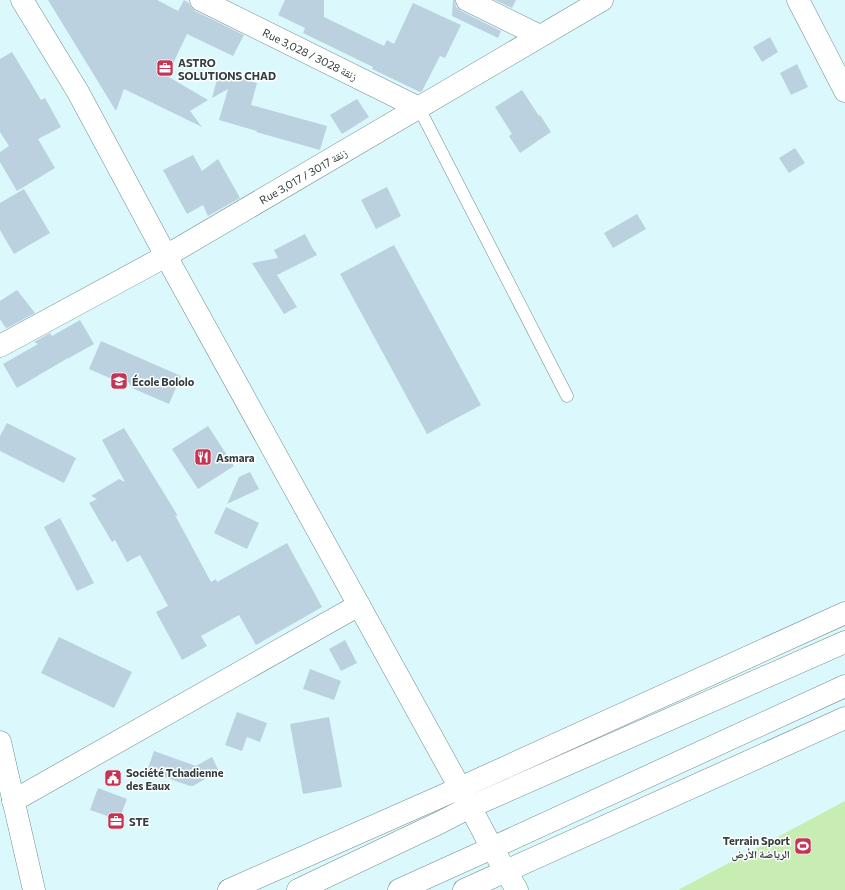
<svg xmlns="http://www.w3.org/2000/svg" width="845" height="890" font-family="Commissioner,'Noto Naskh Arabic',sans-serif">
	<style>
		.green { fill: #c7edb2 }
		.building { fill: #bbd1e0 }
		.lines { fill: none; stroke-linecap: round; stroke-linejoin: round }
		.lane-casing { stroke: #708b8e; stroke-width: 13 }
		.street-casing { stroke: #708b8e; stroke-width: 23 }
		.secondary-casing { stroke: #708b8e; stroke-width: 23 }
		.lane { stroke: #fff; stroke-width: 12 }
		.street { stroke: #fff; stroke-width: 22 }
		.secondary { stroke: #fff; stroke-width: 22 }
		.labels { text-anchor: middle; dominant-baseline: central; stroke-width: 3; stroke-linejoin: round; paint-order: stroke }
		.street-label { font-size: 11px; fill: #323e3f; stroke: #fff }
		.poi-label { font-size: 11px; font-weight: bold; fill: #323e3f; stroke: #fff; text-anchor: start }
	</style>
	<rect width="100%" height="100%" fill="#dbf9fc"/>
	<path class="green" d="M845,801V890H678Z"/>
	<g class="building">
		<path d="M48,0H157L178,11L184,0L189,3L191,7L195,11L244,35L233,56L187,34L167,76L208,100L190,111L202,127L124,89L116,111Z"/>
		<path d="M285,0H324V17L384,46L387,40L394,44L413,3L461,25L445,58L440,56L422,91L420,92L372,69L373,67L303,33L305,28L278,15Z"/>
		<path d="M453,0H455L456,7L461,11L501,31L498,38L452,16Z"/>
		<path d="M495,0H516L512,8Z"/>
		<path d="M770,37L778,52L762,62L753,47Z"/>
		<path d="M12,52L41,100L45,98L61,127L38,139L55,168L17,191L0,162V152L9,146L0,132V59Z"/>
		<path d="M797,64L808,87L791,95L780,73Z"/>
		<path d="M219,72L257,83L251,105L327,126L320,150L256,132L257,131L219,120L228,89L212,98Z"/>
		<path d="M522,90L539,116L540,115L551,132L520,153L509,136L512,134L495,107Z"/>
		<path d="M357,99L369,117L342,134L330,115Z"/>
		<path d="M795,148L805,163L789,173L779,158Z"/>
		<path d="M193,155L202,171L218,159L240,198L208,216L203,205L187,214L163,170Z"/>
		<path d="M387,187L401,216L376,229L361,200Z"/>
		<path d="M24,189L50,233L14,254L0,230V203Z"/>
		<path d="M637,214L646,229L613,248L604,233Z"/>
		<path d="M305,234L314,251H315L317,255L277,275L297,307L284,314L252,263L278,258L274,250Z"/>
		<path d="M394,245L481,405L427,434L340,274Z"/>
		<path d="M17,290L35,313L7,328L5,327L0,319V301Z"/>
		<path d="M80,320L94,344L69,358L70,359L68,358L17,388L3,364L38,344L34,342L50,333L52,336Z"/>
		<path d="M101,341L181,376L169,404L132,388L122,372L112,379L89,369Z"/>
		<path d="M7,423L76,458L64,483L0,451V436Z"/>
		<path d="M208,426L234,466L198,489L172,449Z"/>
		<path d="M124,428L178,516L175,515L211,582L216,579L217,582L287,543L322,607L256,645L239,615L201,636L207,646L182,660L156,612L168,606L140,555L127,562L115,540L112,542L89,503L97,499L91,496L119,479L125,482L102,440Z"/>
		<path d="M250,472L259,489L227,504L239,477Z"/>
		<path d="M226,507L259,523L247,549L214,533Z"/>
		<path d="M60,518L94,583L77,591L44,527Z"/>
		<path d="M59,637L132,672L114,708L41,673Z"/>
		<path d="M345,640L357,663L341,671L329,649Z"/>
		<path d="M310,669L341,681L334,700L303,689Z"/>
		<path d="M237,712L267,723L260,742L247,737L242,751L225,745Z"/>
		<path d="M329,717L342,787L303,794L290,724Z"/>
		<path d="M154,751L196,766L212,757L219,771L193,786H190L147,771Z"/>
		<path d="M98,788L127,799L119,820L90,810Z"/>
	</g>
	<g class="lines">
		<defs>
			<path id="lane" d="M419,108L567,396"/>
			<g id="street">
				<path d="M201,0L419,108"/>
				<path d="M467,0L540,36"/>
				<path d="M0,346L166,256L602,0"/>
				<path d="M13,801L359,605"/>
			</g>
			<g id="secondary">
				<path d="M22,0L78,92L166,256L460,788L492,848L517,890"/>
				<path d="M798,0L845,91"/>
				<path d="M0,742L34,890"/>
				<path d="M229,890L460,788L845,613"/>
				<path d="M298,890L441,822L470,807L845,642"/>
				<path d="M399,890L492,848L845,686"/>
				<path d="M464,890L845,718"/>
			</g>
		</defs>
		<use href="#lane" class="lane-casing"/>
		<use href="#street" class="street-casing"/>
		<use href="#secondary" class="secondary-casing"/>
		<use href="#lane" class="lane"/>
		<use href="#street" class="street"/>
		<use href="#secondary" class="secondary"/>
	</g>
	<defs>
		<symbol id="office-square" viewBox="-11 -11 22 22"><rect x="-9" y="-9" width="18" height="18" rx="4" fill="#c43453" stroke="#fff"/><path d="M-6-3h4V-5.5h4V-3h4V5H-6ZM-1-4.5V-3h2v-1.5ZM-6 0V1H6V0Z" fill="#fff"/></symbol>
		<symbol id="school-square" viewBox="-11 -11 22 22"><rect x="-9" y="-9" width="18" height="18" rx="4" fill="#c43453" stroke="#fff"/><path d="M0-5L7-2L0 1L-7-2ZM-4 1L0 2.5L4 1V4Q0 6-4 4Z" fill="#fff"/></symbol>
		<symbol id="restaurant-square" viewBox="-11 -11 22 22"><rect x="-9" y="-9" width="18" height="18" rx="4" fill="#c43453" stroke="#fff"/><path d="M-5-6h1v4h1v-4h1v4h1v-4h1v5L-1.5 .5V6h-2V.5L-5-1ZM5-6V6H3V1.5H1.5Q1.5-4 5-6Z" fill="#fff"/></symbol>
		<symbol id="civic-square" viewBox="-11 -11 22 22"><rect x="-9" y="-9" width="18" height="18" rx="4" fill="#c43453" stroke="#fff"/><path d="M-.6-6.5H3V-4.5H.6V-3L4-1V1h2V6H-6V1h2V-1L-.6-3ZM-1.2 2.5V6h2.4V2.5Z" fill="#fff"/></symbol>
		<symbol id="stadium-square" viewBox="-11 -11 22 22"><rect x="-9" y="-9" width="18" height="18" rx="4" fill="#c43453" stroke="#fff"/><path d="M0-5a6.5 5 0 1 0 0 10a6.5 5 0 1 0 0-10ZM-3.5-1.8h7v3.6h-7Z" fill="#fff"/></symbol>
	</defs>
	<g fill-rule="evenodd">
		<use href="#office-square" x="155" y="58" width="20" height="20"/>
		<use href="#school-square" x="109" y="371" width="20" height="20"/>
		<use href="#restaurant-square" x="193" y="447" width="20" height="20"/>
		<use href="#civic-square" x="103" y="768" width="20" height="20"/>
		<use href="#office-square" x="106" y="811" width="20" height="20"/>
		<use href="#stadium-square" x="793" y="836" width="20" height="20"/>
	</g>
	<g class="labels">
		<g class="street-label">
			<text transform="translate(310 54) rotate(26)">Rue 3,028 / زنقة 3028</text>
			<text transform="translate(303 176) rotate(-30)">Rue 3,017 / زنقة 3017</text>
		</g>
		<g class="poi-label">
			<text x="178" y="62">ASTRO<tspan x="178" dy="13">SOLUTIONS CHAD</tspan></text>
			<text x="132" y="381">École Bololo</text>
			<text x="216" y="457">Asmara</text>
			<text x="126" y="772">Société Tchadienne<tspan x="126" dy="13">des Eaux</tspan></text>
			<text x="129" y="821">STE</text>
			<text x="790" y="840" text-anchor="end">Terrain Sport<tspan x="790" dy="13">الرياضة الأرض</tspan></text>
		</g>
	</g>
</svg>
